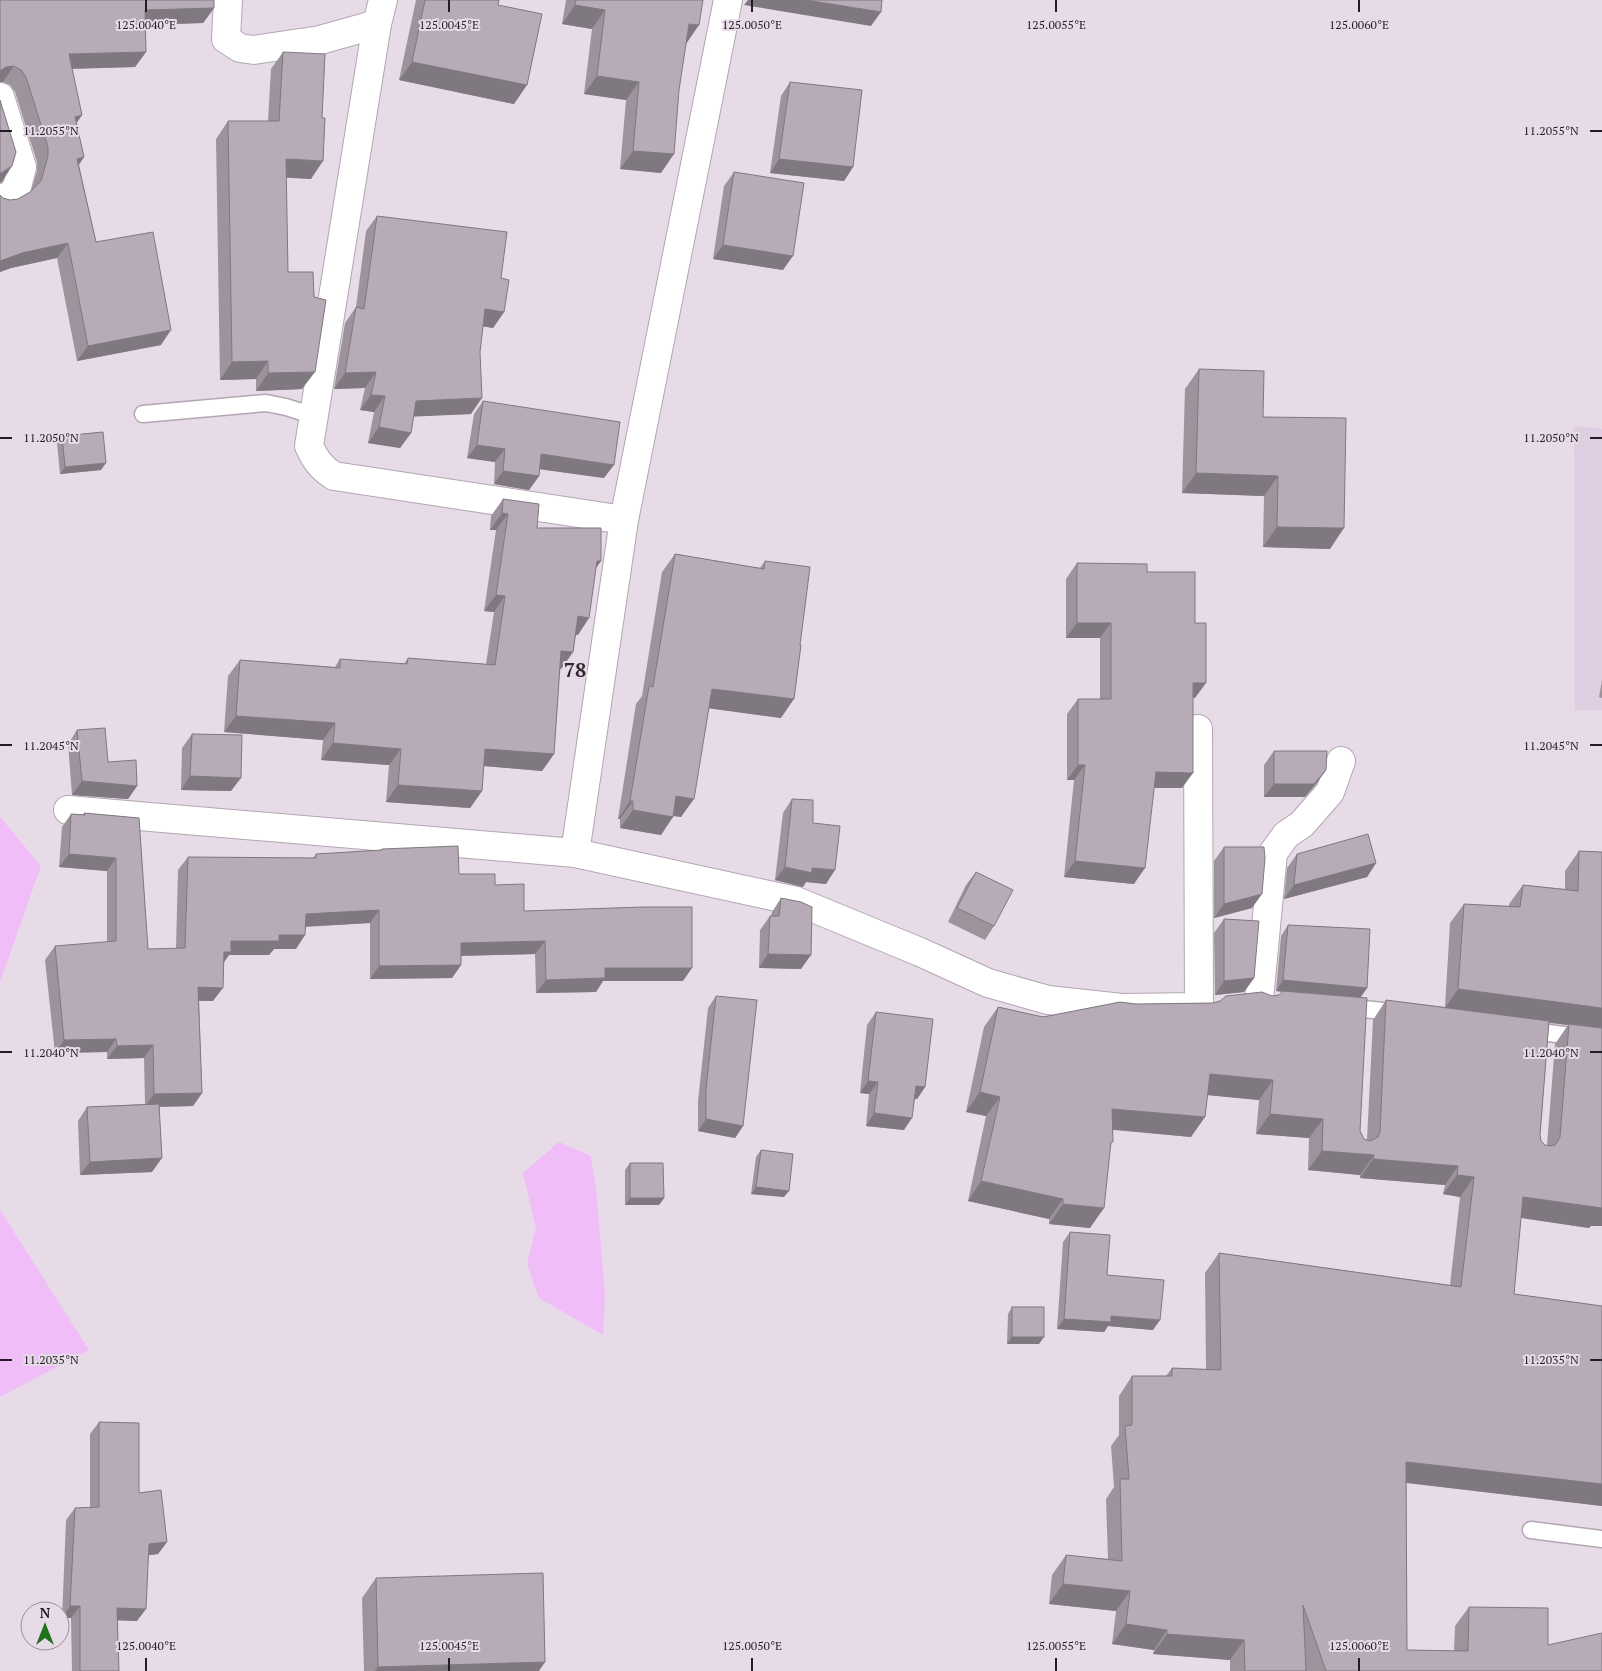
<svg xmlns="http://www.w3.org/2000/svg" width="1602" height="1671" font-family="'PT Serif',serif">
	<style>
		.built { fill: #dfcee1 }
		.green { fill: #f0bdf8 }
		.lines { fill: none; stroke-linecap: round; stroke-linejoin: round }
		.service-casing { stroke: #b2a6b3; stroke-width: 19 }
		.minor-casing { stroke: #b2a6b3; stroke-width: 30 }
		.service { stroke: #fff; stroke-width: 16 }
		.minor { stroke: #fff; stroke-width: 28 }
		.wall { fill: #9d939d; fill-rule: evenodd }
		.shaded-wall { fill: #7f7880 }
		.building { fill: #b6abb7; stroke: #7f7880 }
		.ticks { fill: none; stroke: #221d22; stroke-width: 2 }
		.labels { text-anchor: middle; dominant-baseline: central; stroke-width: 4; stroke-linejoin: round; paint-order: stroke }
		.quarter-label { font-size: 20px; font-weight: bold; fill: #2f2731; stroke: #e7dbe8 }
		.ticks-label { font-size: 12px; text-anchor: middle; fill: #221d22; stroke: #e7dbe8; stroke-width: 4; stroke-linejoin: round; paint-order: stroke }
	</style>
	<rect width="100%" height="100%" fill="#e7dbe8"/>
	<path class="built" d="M1574,426L1602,429V710H1575Z"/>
	<g class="green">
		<path d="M0,817L41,866L0,982Z"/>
		<path d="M559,1142L591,1156L596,1189L605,1294L603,1335L539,1298L527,1264L536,1228L523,1173Z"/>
		<path d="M0,1210L89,1350L0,1397Z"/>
	</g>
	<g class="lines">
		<defs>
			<g id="service">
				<path d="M143,414L266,403L286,407L314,416"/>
				<path d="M1345,1007L1401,1013"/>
				<path d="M1526,1030L1602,1040"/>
				<path d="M1531,1530L1602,1539"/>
			</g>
			<g id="minor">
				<path d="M228,0L226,39L240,48L254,50L320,40L377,24"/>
				<path d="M383,0L377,24L309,446C315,459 321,468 334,476L624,520"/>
				<path d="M0,97L22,167L17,187L12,194L0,200"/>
				<path d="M68,810L575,853L624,520L728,0"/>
				<path d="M575,853L796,901L920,952L988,983L1048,1000L1122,1008L1199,1007L1198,729"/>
				<path d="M1259,1000L1273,853L1286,835L1302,824L1330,792L1341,761"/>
			</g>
		</defs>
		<use href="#service" class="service-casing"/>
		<use href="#minor" class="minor-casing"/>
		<use href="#service" class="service"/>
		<use href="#minor" class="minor"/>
	</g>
	<g class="wall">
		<path d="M0,0L214,8L203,23L145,25L146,52L135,67L72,69L82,115L76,123L84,157L79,165L96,242L161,345L77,361L57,258L11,268L0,272V195L3,198L10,200L18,199L30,192L31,191L37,171V162L15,92L10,85L3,82Z"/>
		<path d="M416,0H499L498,5L514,104L399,80Z"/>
		<path d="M566,0H703L686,44L661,173L620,169L626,100L584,94L592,29L562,24Z"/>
		<path d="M283,52L311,179L286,177L288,272L302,389L256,391V379L220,380L216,139L228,121H268L271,69Z"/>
		<path d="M790,82L853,167L844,181L770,173L781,96Z"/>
		<path d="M734,172L783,270L713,259L724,186Z"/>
		<path d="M377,216L501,278L504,312L493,328L483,326L471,414L414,416L411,433L400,448L368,443L374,412L360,410L365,388L334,389L345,323L356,307L366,231Z"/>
		<path d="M1199,369L1263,417L1330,549L1263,547L1264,496L1182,493L1185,389Z"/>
		<path d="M483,401L604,478L539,469V476L529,490L494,484L495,462L467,458L474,414Z"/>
		<path d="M62,436L101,470L60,474L57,443Z"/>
		<path d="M503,499L537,528L596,568L578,635L576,634L573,652L561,669H560L554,754L542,771L484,766L482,791L470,808L386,802L389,765L321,760L323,740L224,732L228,676L240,660L335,667L340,659L404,664L408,658L486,664L494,612L484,611L496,530H490L491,516Z"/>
		<path d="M675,554L760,568L765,561L781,718L709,708L681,817L673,816L661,835L620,828V819H618L636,704L642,696L662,572Z"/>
		<path d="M1077,563L1147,572L1195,698H1193L1182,788H1154L1134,884L1064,877L1074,780H1067V714L1078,699H1100V638H1066V579Z"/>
		<path d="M1602,680V698L1599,697Z"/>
		<path d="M77,730L108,762L137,786L128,799L72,795L68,744Z"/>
		<path d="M192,734L231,791L181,790L182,748Z"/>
		<path d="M1274,751L1326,770L1316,784L1305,797H1264V765Z"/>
		<path d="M792,799L813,823L826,884L806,882L803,887L775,880L783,813Z"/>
		<path d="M84,813L139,818L148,949H176L178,870L188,857L313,858L316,854L380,850L382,849L459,874L495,885L524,911L683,981H603L596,992L536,993L535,954L461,956V965L452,978L370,979V923L305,927L296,949H274L269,955H229L224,962L213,1001H199L202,1093L193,1106L160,1107L152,1172L80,1175L78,1121L87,1107L145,1104L144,1058L107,1059V1052L55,1053L45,960L55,946L107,942V871L59,867L62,827L71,814H84Z"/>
		<path d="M1224,847L1252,908L1214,918V861Z"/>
		<path d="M1579,851L1602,1226H1591L1589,1228L1521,1218L1514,1294L1602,1306V1506L1406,1483L1407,1650L1454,1651L1455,1626L1469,1607L1602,1671H1230V1660L1153,1654L1154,1650L1112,1644L1116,1611L1049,1604L1052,1575L1066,1555L1108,1559L1106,1499L1114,1487L1111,1446L1119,1435V1396L1132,1376H1166L1172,1368L1206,1369L1205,1273L1219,1253L1450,1285L1460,1197L1443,1194L1445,1185L1360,1178V1175L1308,1170L1309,1138L1256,1134L1259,1100L1208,1095L1191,1137L1113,1130L1111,1145L1090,1228L1049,1224V1219L968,1201L986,1116L966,1112L984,1027L998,1007L1043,1017L1136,1004L1213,1003L1279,995L1282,992L1276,991L1281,936L1288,925L1367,988L1360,998V1131L1364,1139L1367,1140L1373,1020L1386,1000L1445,1007L1450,923L1464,904L1509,906V904L1523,885L1565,889V871ZM1549,1023L1568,1025L1555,1044L1547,1145H1545L1541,1141L1540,1135Z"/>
		<path d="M1297,854L1376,863L1367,877L1284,899L1287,868Z"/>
		<path d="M976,872L994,926L985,940L948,922L966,885Z"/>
		<path d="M781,898L801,969L759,968L760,930L770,916H771L772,912Z"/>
		<path d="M1224,919L1254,978L1244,992L1215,995L1214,933Z"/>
		<path d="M716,996L743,1126L735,1138L698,1131V1101L708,1008Z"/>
		<path d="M876,1012L925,1087L917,1099H915L904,1130L866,1126L869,1094L860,1093L867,1025Z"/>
		<path d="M761,1150L784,1197L751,1194L756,1157Z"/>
		<path d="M630,1163L664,1198L659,1205H625V1170Z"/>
		<path d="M1070,1232L1107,1275L1153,1330L1108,1326L1104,1332L1057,1329L1063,1242Z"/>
		<path d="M1012,1307L1039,1344H1007L1008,1314Z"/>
		<path d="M99,1422L167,1542L158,1554L149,1555L137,1621L117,1620L119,1671H72L71,1618H62L66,1520L75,1508L90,1507V1434Z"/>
		<path d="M376,1578L539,1671H364L362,1598Z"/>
	</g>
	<g class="shaded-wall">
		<path d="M748,0H806L881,12L871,26L744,5Z"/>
		<path d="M575,5L605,10L592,29L562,24Z"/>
		<path d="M214,8L203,23L135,25L145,10Z"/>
		<path d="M689,24L699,25L686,44Z"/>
		<path d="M146,52L135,67L58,69L69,54Z"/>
		<path d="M412,62L527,85L514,104L399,80Z"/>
		<path d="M14,66L3,82H0V71L6,67Z"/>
		<path d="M597,76L639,82L626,100L584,94Z"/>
		<path d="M82,115L71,131L75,117Z"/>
		<path d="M633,151L674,154L661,173L620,169Z"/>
		<path d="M84,157L73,172L77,159Z"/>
		<path d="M286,159L323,161L311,179L274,177Z"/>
		<path d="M779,159L853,167L844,181L770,173Z"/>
		<path d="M12,166L2,182L0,183V174L4,171Z"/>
		<path d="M68,243L57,258L11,268L0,272V261L22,253Z"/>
		<path d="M723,245L793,256L783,270L713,259Z"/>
		<path d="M485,309L504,312L493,328L474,325Z"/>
		<path d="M171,330L161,345L77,361L88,346Z"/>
		<path d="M268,361L256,379L220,380L232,362Z"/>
		<path d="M315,372L302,389L256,391L268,373Z"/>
		<path d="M376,372L365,388L334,389L345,373Z"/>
		<path d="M371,395L385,396L374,412L360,410Z"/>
		<path d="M482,398L471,414L406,417L416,401Z"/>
		<path d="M379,427L411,433L400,448L368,443Z"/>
		<path d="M477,445L505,449L495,462L467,458Z"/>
		<path d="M541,454L614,465L604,478L531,468Z"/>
		<path d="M106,463L101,470L60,474L65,467Z"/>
		<path d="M503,471L539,476L529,490L494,484Z"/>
		<path d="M1196,473L1278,476L1264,496L1182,493Z"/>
		<path d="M502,513L508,514L496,530H490Z"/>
		<path d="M1277,527L1344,528L1330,549L1263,547Z"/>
		<path d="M597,561H601L590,577Z"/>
		<path d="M496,595L505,596L494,612L484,611Z"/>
		<path d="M578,616L589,618L578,635L567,633Z"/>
		<path d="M1077,623H1111L1100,638H1066Z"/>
		<path d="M561,651L573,652L561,669L550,667Z"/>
		<path d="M1193,683H1206L1195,698H1182Z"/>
		<path d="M712,689L794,699L781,718L699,707Z"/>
		<path d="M236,716L335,723L323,740L224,732Z"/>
		<path d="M333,743L401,749L389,765L321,760Z"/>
		<path d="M485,749L554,754L542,771L473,765Z"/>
		<path d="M1078,765H1085L1074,780H1067Z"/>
		<path d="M1326,770L1316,784L1305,797H1264L1274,784Z"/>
		<path d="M1156,772L1193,773L1182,788H1145Z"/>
		<path d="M190,776L241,778L231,791L181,790Z"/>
		<path d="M82,781L137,786L128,799L72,795Z"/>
		<path d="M398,785L482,791L470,808L386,802Z"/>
		<path d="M676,796L694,799L681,817L664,814Z"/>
		<path d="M630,801H633L620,819H618Z"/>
		<path d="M633,810L673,817L661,835L620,828Z"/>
		<path d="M69,854L116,858L107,871L59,867Z"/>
		<path d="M1075,861L1145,868L1134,884L1064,877Z"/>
		<path d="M1376,863L1367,877L1284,899L1294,885Z"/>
		<path d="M785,867L812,868L835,870L826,884L806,882L803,887L775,880Z"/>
		<path d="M1262,894L1252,908L1214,918L1224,904Z"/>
		<path d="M379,910L370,923L296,927L306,914Z"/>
		<path d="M279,935H305L296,949H274L269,955H229L222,965H215L231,941Z"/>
		<path d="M545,941L535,954L451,956L461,943Z"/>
		<path d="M768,954L811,955L801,969L759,968Z"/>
		<path d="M461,965L452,978L370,979L379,966Z"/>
		<path d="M605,968H692L683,981H603L596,992L536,993L546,980Z"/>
		<path d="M1254,978L1244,992L1215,995L1224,981Z"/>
		<path d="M1283,980L1367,988L1360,998L1276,991Z"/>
		<path d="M198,987L223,988L213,1001L189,1000Z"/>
		<path d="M1458,989L1602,1008V1030L1569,1024L1568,1025L1445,1008Z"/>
		<path d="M116,1039L107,1052L55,1053L64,1040Z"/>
		<path d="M153,1045L144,1058L107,1059L117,1046Z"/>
		<path d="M1210,1074L1273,1080L1259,1100L1196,1094Z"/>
		<path d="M868,1081L878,1082L869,1094L860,1093Z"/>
		<path d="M916,1086L925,1087L917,1099L908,1098Z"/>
		<path d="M980,1092L1000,1097L986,1116L966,1112Z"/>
		<path d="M202,1093L193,1106L145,1107L154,1094Z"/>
		<path d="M1112,1109L1205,1117L1191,1137L1099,1128Z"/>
		<path d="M874,1113L912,1118L904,1130L866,1126Z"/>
		<path d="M1270,1114L1323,1119L1309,1138L1256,1134Z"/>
		<path d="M706,1119L743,1126L735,1138L698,1131Z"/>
		<path d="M1322,1151L1374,1155L1360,1175L1308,1170Z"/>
		<path d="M162,1158L152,1172L80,1175L90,1162Z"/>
		<path d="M1373,1159L1458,1166L1445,1185L1360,1178Z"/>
		<path d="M1457,1175L1474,1177L1460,1197L1443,1194Z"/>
		<path d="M981,1181L1063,1199L1049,1219L968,1201Z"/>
		<path d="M756,1187L789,1191L784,1197L751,1194Z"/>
		<path d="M1523,1197L1602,1208V1226H1591L1589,1228L1510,1216Z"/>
		<path d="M630,1198H664L659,1205H625Z"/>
		<path d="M1063,1204L1104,1208L1090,1228L1049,1224Z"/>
		<path d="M1111,1316L1160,1320L1153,1330L1108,1326L1104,1332L1057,1329L1064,1319Z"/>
		<path d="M1012,1337H1044L1039,1344H1007Z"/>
		<path d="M1406,1462L1602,1484V1506L1392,1481Z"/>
		<path d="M167,1542L158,1554L141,1556L149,1544Z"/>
		<path d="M1063,1584L1130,1591L1116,1611L1049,1604Z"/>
		<path d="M70,1606H80L71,1618H62Z"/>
		<path d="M117,1608L146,1609L137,1621L109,1620Z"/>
		<path d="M1126,1624L1167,1630L1154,1650L1112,1644Z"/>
		<path d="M1167,1634L1244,1640L1230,1660L1153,1654Z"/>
		<path d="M545,1662L539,1671H375L378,1667Z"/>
	</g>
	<g class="building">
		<path d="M0,0H214V8L145,10L146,52L69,54L82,115L75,117L84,157L77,159L96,242L153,232L171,330L88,346L68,243L22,253L0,261V195L3,198L10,200L18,199L30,192L41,181L48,156V147L26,77L21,70L14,66L6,67L0,71Z"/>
		<path d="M425,0H499L498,5L542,14L527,85L412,62Z"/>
		<path d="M576,0H703L699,25L689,24L679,90L674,154L633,151L639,82L597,76L605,10L575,5Z"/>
		<path d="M806,0H882L881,12Z"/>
		<path d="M283,52L325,54L322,118H325L323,161L286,159L288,272H313L314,297L326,300L315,372L268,373V361L232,362L228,121H279Z"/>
		<path d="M790,82L862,90L853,167L779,159Z"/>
		<path d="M0,100L16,152L12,166L4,171L0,174Z"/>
		<path d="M734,172L804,183L793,256L723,245Z"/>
		<path d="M377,216L507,232L501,278L509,280L504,312L485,309L480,352L482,398L416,401L411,433L379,427L385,396L371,395L376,372L345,373L356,307L364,309Z"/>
		<path d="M1199,369L1264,371L1263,417L1346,418L1344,528L1277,527L1278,476L1196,473Z"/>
		<path d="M483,401L620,422L614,465L541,454L539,476L503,471L505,449L477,445Z"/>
		<path d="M103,432L106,463L65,467L62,436Z"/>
		<path d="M503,499L539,504L537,528H601V561H597L589,618L578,616L573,652L561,651L554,754L485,749L482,791L398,785L401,749L333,743L335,723L236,716L240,660L340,668V659L407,664L408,658L495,665L505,596L496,595L508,514L502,513Z"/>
		<path d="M675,554L764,569L765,561L810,567L800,645H801L794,699L712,689L694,799L676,796L673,817L633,810V801H630L649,686L653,687Z"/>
		<path d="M1077,563L1147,564V572H1195V623H1206V683H1193V773L1156,772L1145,868L1075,861L1085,765H1078V699H1111V623H1077Z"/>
		<path d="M105,728L108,762L136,760L137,786L82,781L77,730Z"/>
		<path d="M192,734L242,735L241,778L190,776Z"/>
		<path d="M1274,751H1327L1326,770L1314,784H1274Z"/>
		<path d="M792,799L813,800V823L840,826L835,870L812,868V873L785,867Z"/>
		<path d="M84,813L139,818L148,949L185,948L188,857L316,858V854L382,850V849L458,846L459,874H495V885L524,884V911L643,907H692V968H605V978L546,980L545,941L461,943V965L379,966V910L306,914L305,935H279V941H231V952H224L223,988L198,987L202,1093L154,1094L153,1045L117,1046L116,1039L64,1040L55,946L116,941V858L69,854L71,814L85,815Z"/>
		<path d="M1368,834L1376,863L1294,885L1297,854Z"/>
		<path d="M1224,847H1264L1265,858L1262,894L1224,904Z"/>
		<path d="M1579,851L1602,852V1008L1458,989L1464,904L1520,907L1523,885L1578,891Z"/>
		<path d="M976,872L1013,890L994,926L957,908Z"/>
		<path d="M781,898L801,902L812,907L811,955L768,954L770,916H779Z"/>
		<path d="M1224,919L1259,921L1254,978L1224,981Z"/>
		<path d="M1288,925L1370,929L1367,988L1283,980Z"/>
		<path d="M1283,991L1367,998L1360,1131L1364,1139L1370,1141L1378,1137L1380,1132L1386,1000L1549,1021L1540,1135L1541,1141L1545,1145L1550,1146L1555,1145L1560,1137L1569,1024L1602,1028V1208L1523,1197L1514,1294L1602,1306V1484L1406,1462L1407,1650L1468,1651L1469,1607L1548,1608V1645L1602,1633V1671H1326L1303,1605L1306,1671H1245L1244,1640L1167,1634V1630L1126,1624L1130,1591L1063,1584L1066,1555L1122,1561L1120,1479H1129L1125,1426L1132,1425V1376H1172V1368L1221,1370L1219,1253L1461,1287L1474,1177L1457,1175L1458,1166L1373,1159L1374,1155L1322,1151L1323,1119L1270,1114L1273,1080L1210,1074L1205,1117L1112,1109L1113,1142H1111L1104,1208L1063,1204V1199L981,1181L1000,1097L980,1092L998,1007L1043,1017L1120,1002L1136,1004L1213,1003L1220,1001L1226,996L1262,992L1272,996L1279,995Z"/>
		<path d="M716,996L757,1000L743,1126L706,1119V1089Z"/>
		<path d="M876,1012L933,1019L925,1087L916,1086L912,1118L874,1113L878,1082L868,1081Z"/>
		<path d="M159,1104L162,1158L90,1162L87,1107Z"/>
		<path d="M761,1150L793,1154L789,1191L756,1187Z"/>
		<path d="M630,1163H663L664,1198H630Z"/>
		<path d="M1070,1232L1110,1235L1107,1275L1164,1280L1160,1320L1111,1316V1322L1064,1319Z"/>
		<rect x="1012" y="1307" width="32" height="30"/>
		<path d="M99,1422L139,1423V1493L161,1490L167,1542L149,1544L146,1609L117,1608L119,1671H80V1606H70L75,1508L99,1507Z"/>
		<path d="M543,1573L545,1662L378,1667L376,1578Z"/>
	</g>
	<path class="ticks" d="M146,0V12M449,0V12M752,0V12M1056,0V12M1359,0V12M0,131H12M1590,131H1602M0,438H12M1590,438H1602M0,745H12M1590,745H1602M0,1052H12M1590,1052H1602M0,1360H12M1590,1360H1602M146,1658V1671M449,1658V1671M752,1658V1671M1056,1658V1671M1359,1658V1671"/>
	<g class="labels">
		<g class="quarter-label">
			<text x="575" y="669">78</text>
		</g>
	</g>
	<g class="ticks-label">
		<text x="146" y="29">125.0040°E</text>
		<text x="449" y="29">125.0045°E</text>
		<text x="752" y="29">125.0050°E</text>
		<text x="1056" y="29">125.0055°E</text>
		<text x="1359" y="29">125.0060°E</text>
		<text x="51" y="135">11.2055°N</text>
		<text x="1551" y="135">11.2055°N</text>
		<text x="51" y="442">11.2050°N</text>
		<text x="1551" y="442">11.2050°N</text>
		<text x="51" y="750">11.2045°N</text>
		<text x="1551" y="750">11.2045°N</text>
		<text x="51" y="1057">11.2040°N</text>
		<text x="1551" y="1057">11.2040°N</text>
		<text x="51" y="1364">11.2035°N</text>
		<text x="1551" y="1364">11.2035°N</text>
		<text x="146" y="1650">125.0040°E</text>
		<text x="449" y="1650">125.0045°E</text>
		<text x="752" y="1650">125.0050°E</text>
		<text x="1056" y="1650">125.0055°E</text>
		<text x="1359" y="1650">125.0060°E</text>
	</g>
	<g transform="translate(45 1626)"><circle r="24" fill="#e7dbe8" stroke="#988f99"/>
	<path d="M0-4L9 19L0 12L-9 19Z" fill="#1f711a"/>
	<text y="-8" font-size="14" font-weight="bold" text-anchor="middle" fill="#221d22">N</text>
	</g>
</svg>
